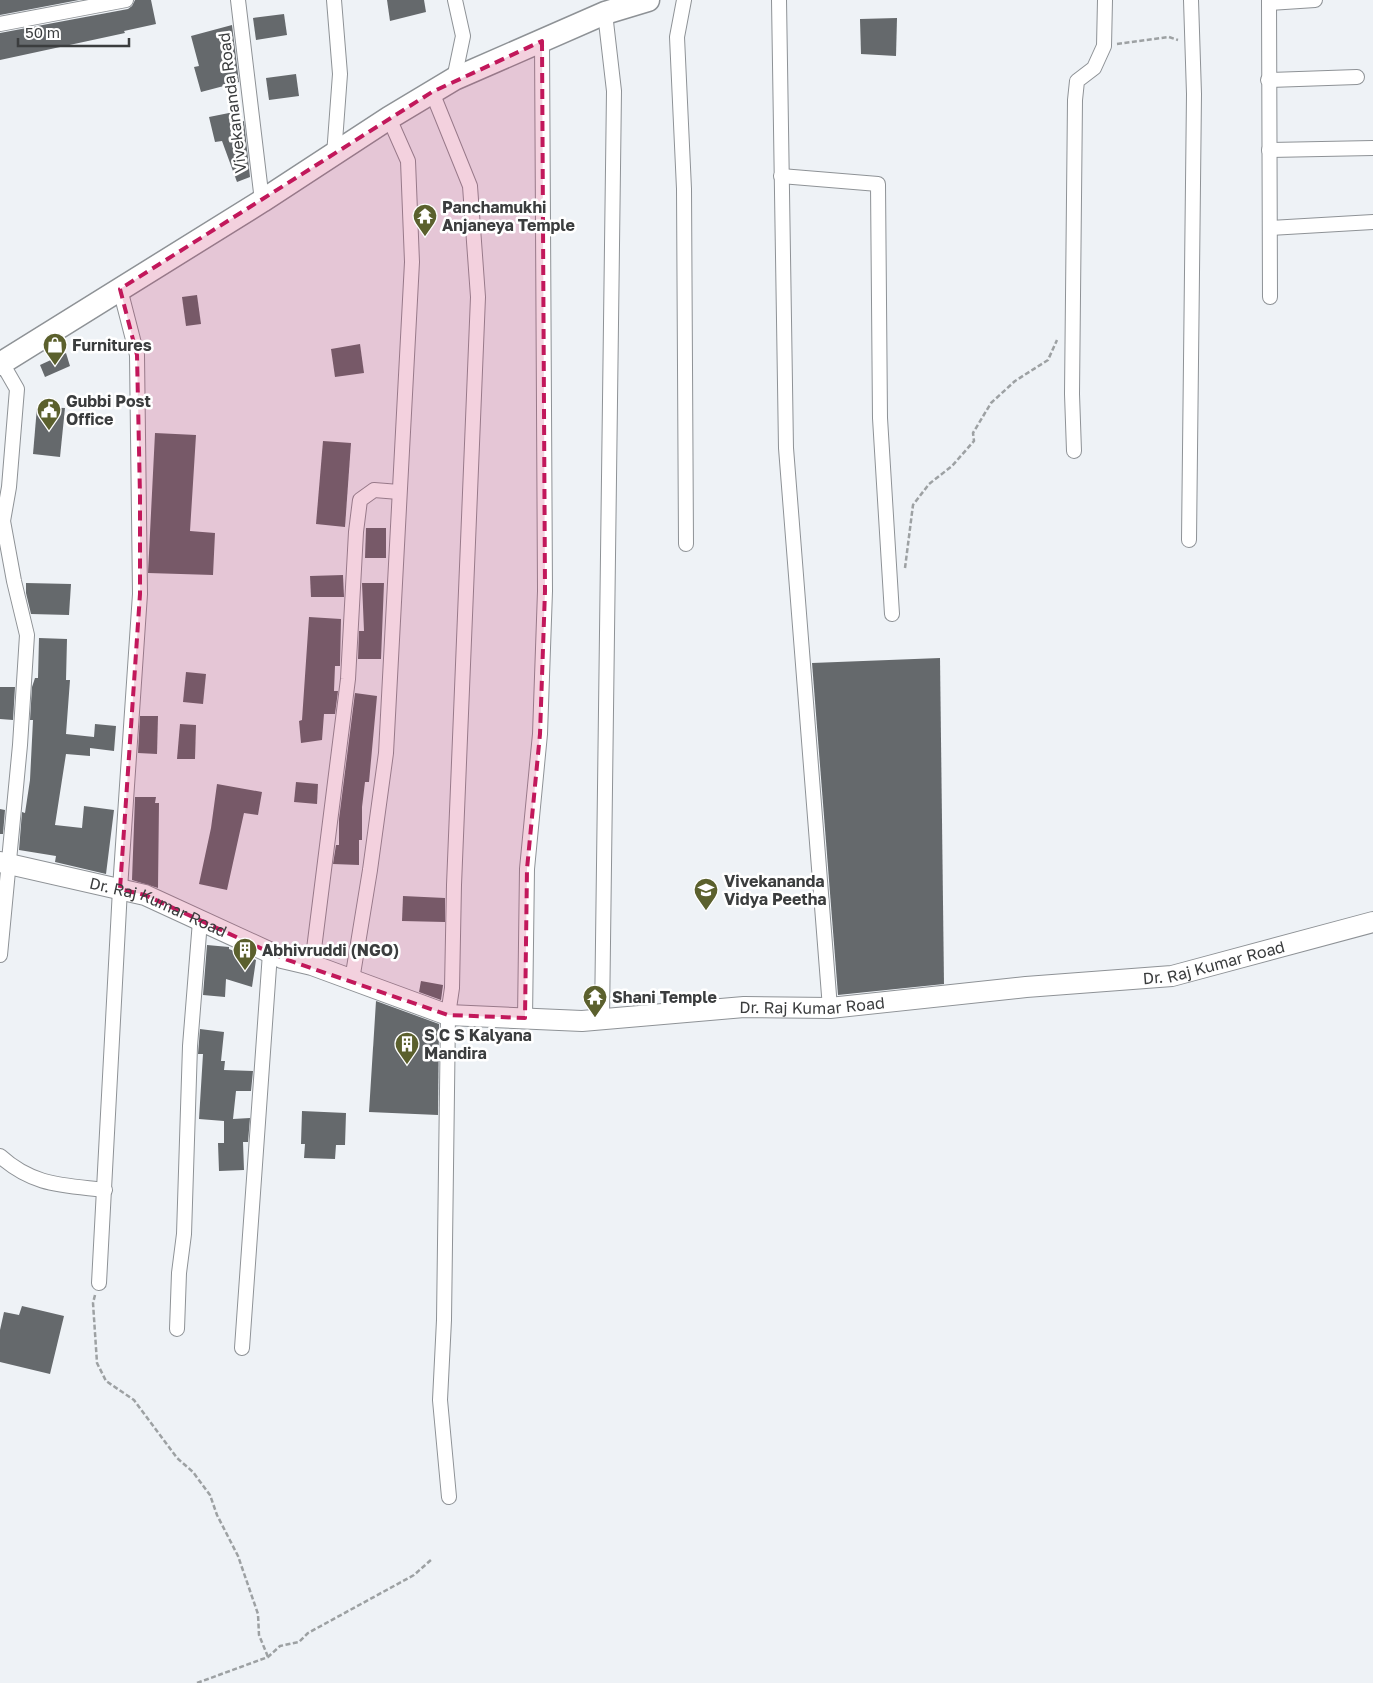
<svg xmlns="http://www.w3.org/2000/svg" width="1373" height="1683" font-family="'Golos Text',sans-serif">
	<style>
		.building { fill: #65696c }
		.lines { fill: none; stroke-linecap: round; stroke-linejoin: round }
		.street-casing { stroke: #8e9296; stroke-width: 16 }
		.secondary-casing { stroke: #8e9296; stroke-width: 22 }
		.primary-casing { stroke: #8e9296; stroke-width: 25 }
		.path { stroke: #9da1a3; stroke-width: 2.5; stroke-dasharray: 5 2.5; stroke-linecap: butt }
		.street { stroke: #fff; stroke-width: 14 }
		.secondary { stroke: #fff; stroke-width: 20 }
		.primary { stroke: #fff; stroke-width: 22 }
		.marked { fill: #c2185b; fill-opacity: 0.2; stroke: #c2185b; stroke-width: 4; stroke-dasharray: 10 6; stroke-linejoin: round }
		.labels { text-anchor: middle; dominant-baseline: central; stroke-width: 5; stroke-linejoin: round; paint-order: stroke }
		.street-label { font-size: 16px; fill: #3b3d3e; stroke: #fff }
		.poi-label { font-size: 16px; font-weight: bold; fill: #3b3d3e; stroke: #fff; text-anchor: start }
	</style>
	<rect width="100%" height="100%" fill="#eef2f6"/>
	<g class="building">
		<path d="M0,0H79L0,15Z"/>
		<path d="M135,0H151L156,24L124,31L125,33L0,60V33L128,9L132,6Z"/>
		<path d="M387,0H424L426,12L390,21Z"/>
		<path d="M284,14L287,35L256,40L253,18Z"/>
		<path d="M897,18L896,56L861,54L860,19Z"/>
		<path d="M232,25L239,82L201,92L194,67L199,66L191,36Z"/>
		<path d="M296,74L299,96L269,100L266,78Z"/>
		<path d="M239,111L241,122L244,121L250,177L237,182L222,141L215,142L209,117Z"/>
		<path d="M197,295L201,324L186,326L182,297Z"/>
		<path d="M360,344L364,373L335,377L331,349Z"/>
		<path d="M66,353L70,366L45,377L40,365Z"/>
		<path d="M37,407L65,408L60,457L33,454Z"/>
		<path d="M155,433L196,435L190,531L215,533L213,575L148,573Z"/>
		<path d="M323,441L351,443L345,527L316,524Z"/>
		<path d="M366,528H386V558H365Z"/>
		<path d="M343,575L344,597H311L310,576Z"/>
		<path d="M26,583L71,584L69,615L31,614L26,593Z"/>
		<path d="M362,583H384L381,659H358L359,631H364Z"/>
		<path d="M309,617L341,619L340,666H335L334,691H338L335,714H324L322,740L301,743L299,721L302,720Z"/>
		<path d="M39,638L67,639L66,680H70L66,734L94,737L95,724L116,726L114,751L90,748V756L66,754L55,825L82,828L84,806L114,810L106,874L55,862L56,856L19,850L22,812L25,813L30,780L33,720H30L32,687L35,678H38Z"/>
		<path d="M940,658L944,984L838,995L812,663Z"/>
		<path d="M186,672L206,674L203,704L183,702Z"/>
		<path d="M0,687H15L13,720L0,719Z"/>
		<path d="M355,693L377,696L369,782H365L362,807V840H359V865L333,864L336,845H339V819Z"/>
		<path d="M140,716H158L157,754L138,753Z"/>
		<path d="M180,724L196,725L195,759H177Z"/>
		<path d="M296,782L318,784L317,804L294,802Z"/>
		<path d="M217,784L262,792L258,815L244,813L227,890L199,884L211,828Z"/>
		<path d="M135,797H156L155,803H159L158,888L132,880Z"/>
		<path d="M0,809L5,810L3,834H0Z"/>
		<path d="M403,896L445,898V922L402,921Z"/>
		<path d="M207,945L229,947V949L256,960L252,987L226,979L225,997L203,995Z"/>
		<path d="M421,981L443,985L441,1000L419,992Z"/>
		<path d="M376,1001L439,1024L438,1115L369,1112Z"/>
		<path d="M200,1029L224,1032L221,1061H225L224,1070L253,1071L251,1091H236L233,1119L250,1118L248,1142H243L244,1170L219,1171L218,1143H224V1121L199,1119L203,1054H198Z"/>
		<path d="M302,1111L346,1113L345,1145H336L335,1159L304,1158L305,1144H301Z"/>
		<path d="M22,1306L64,1316L50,1374L0,1362V1330L4,1312L19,1315Z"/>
	</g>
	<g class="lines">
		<defs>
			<g id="street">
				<path d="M238,0L262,201"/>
				<path d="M334,0L340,74L334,155"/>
				<path d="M684,0L677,37L684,189L686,544"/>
				<path d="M779,0L786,448L830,1008"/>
				<path d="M1269,0L1270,297"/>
				<path d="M1269,3L1315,0"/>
				<path d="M0,24L126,0"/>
				<path d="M454,79L463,36L455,0"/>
				<path d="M1268,80L1357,77"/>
				<path d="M432,92L470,186L478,297L454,885L452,988L448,1015L444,1320L440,1400L449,1497"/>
				<path d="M1269,150L1373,148"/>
				<path d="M781,176L878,184L880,418L892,614"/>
				<path d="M1270,228L1373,222"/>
				<path d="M1074,451L1072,394L1075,100L1077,81L1094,68L1104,46L1105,0"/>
				<path d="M1189,540L1194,94L1191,0"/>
				<path d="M0,955L20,745L27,635L14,581L3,521L9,487L17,389L2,363"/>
				<path d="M312,965L348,679L356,532L360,500L374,490L399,492"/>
				<path d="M352,980L370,870L386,753L412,262L408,161L389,118"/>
				<path d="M525,1018L527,869L540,734L545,591L542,41"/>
				<path d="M602,1020L614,91L605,13"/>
				<path d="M0,1156C33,1186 63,1185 105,1190"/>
				<path d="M99,1283L120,889L140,594L137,355L120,289"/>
				<path d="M177,1329L179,1273L184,1234L190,1046L200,921"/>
				<path d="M242,1348L270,953"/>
			</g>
			<g id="secondary">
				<path id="s1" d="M0,862L145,895L282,958L312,965L448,1015L582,1021L744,1007L830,1008L1026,987L1172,976L1373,922"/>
			</g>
			<path id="primary" d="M0,364L262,201L389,118L454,79L605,13L648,0"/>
		</defs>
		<use href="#street" class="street-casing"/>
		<use href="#secondary" class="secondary-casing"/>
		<use href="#primary" class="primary-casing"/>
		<g class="path">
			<path d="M1117,44L1169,37L1178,40"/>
			<path d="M905,568L913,505L929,484L952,466L974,441L973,433L991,403L1015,381L1048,360L1057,340"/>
			<path d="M95,1295L93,1303L97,1363L106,1381L134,1400L177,1458L193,1472L210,1495L217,1515L238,1556L258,1614L259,1635L268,1657"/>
			<path d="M197,1683L268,1657L280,1646L299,1642L308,1633L414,1575L432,1559"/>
		</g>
		<use href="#street" class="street"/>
		<use href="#secondary" class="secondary"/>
		<use href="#primary" class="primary"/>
	</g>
	<path class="marked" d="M542,41L545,591L540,734L527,869L525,1018L448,1015L282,958L145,895L120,889L140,594V496L137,355L120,289L432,92Z"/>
	<defs>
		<symbol id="temple-pin" viewBox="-11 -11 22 30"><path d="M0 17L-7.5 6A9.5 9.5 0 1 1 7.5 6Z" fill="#5b602d" stroke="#fff"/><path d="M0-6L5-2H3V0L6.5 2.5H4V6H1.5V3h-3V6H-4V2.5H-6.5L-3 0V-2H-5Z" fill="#fff"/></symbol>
		<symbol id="shop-pin" viewBox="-11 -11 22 30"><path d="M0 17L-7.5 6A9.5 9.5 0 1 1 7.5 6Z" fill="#5b602d" stroke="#fff"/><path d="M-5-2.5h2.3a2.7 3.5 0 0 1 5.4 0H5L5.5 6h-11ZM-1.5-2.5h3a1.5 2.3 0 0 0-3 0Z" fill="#fff"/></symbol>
		<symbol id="civic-pin" viewBox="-11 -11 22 30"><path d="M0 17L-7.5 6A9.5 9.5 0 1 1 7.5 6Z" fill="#5b602d" stroke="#fff"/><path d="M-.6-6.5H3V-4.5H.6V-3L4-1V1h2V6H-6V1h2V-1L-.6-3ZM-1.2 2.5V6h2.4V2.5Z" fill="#fff"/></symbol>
		<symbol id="school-pin" viewBox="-11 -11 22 30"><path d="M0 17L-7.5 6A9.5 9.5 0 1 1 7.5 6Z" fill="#5b602d" stroke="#fff"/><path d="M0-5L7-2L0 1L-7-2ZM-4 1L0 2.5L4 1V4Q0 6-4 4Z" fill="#fff"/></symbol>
		<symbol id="building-pin" viewBox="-11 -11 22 30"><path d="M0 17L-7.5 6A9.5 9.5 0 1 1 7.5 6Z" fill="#5b602d" stroke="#fff"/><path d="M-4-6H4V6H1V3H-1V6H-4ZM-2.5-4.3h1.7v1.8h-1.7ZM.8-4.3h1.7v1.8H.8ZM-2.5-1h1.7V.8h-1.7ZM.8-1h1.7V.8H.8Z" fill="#fff"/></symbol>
	</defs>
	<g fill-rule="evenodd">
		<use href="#temple-pin" x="411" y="202" width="28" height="38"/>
		<use href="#shop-pin" x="41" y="331" width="28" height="38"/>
		<use href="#civic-pin" x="35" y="396" width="28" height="38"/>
		<use href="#school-pin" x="692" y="876" width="28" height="38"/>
		<use href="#building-pin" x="231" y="936" width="28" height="38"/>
		<use href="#temple-pin" x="581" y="983" width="28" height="38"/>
		<use href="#building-pin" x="393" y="1030" width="28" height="38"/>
	</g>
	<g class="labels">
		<g class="street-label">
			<text transform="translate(232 103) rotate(-97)">Vivekananda Road</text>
			<text stroke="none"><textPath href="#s1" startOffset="165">Dr. Raj Kumar Road</textPath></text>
			<text stroke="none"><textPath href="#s1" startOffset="1245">Dr. Raj Kumar Road</textPath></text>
			<text stroke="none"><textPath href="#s1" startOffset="840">Dr. Raj Kumar Road</textPath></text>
		</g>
		<g class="poi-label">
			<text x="442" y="207">Panchamukhi<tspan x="442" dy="18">Anjaneya Temple</tspan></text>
			<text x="72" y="345">Furnitures</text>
			<text x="66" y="401">Gubbi Post<tspan x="66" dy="18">Office</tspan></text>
			<text x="724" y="881">Vivekananda<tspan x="724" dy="18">Vidya Peetha</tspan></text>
			<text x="262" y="950">Abhivruddi (NGO)</text>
			<text x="612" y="997">Shani Temple</text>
			<text x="424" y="1035">S C S Kalyana<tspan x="424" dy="18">Mandira</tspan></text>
		</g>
	</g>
	<path d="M18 38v8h111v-8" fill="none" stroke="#3b3d3e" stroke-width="2.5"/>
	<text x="25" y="38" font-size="15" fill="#3b3d3e" stroke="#ffffff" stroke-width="4" paint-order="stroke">50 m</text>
</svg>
